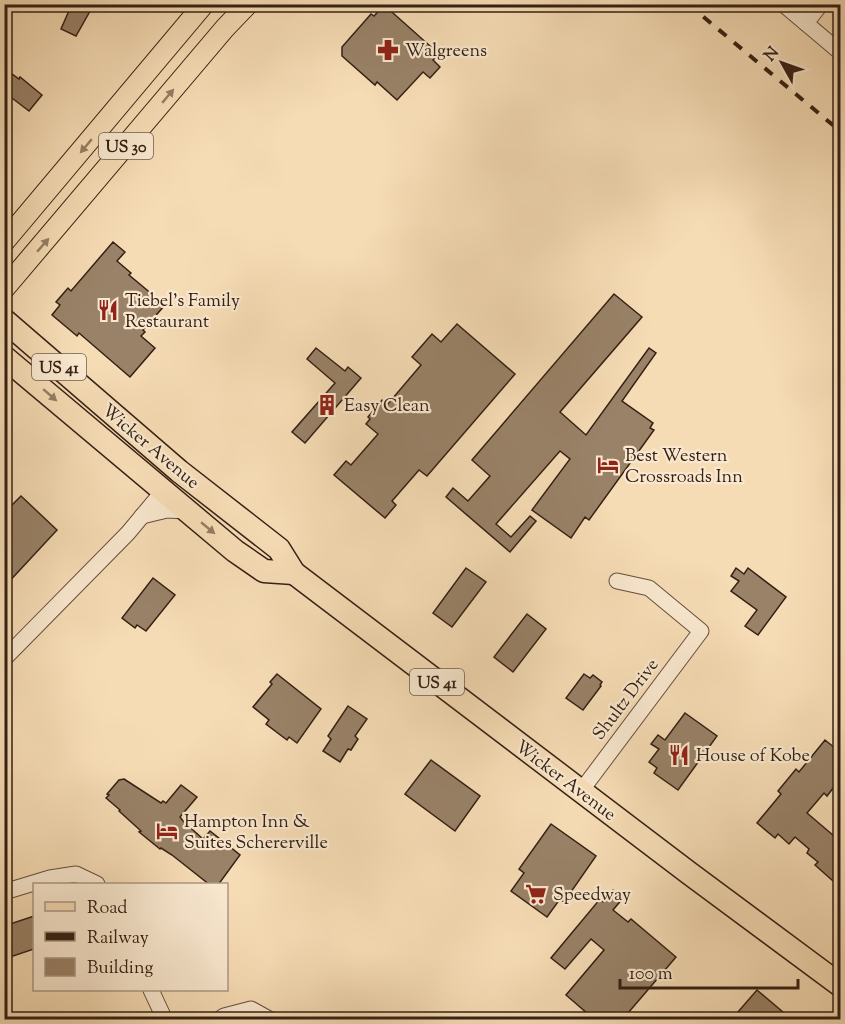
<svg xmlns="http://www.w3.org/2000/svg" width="845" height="1024" font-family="'Sorts Mill Goudy',serif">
<rect width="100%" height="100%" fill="#f6dcb5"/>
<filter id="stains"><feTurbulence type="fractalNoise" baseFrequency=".00333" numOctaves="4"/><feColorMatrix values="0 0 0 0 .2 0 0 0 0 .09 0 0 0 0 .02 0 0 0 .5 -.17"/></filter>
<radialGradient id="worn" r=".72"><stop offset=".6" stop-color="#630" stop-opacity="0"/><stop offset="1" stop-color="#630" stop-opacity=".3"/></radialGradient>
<!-- building -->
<g fill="#998268" stroke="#342014" stroke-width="1.5">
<polygon points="72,4 94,4 76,36 61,29"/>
<polygon points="384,5 439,54 433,60 440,67 430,78 423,72 397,100 377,82 375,85 342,56 342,47 371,14 374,16"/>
<polygon points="4,68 19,79 20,77 42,95 29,111 4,92"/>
<polygon points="113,242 125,252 117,261 131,273 129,275 165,305 143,330 145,332 141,336 155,348 130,377 79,333 77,336 52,315 60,305 56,302 68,288 71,291"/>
<polygon points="614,294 642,317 560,412 586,435 649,348 656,353 622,401 653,423 650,428 654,430 589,520 585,517 571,538 532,510 570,459 560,451 496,524 511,537 530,516 536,521 510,552 446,497 453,488 468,501 490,476 472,460"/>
<polygon points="457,324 515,374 427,476 419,470 392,501 396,505 385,518 334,475 346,461 351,465 378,434 366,424 370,419 368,417 382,400 387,405 421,365 412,357 432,334 441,342"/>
<polygon points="316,348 345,371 348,367 361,378 305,443 292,432 335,383 307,359"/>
<polygon points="21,496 57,530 4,587 4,513"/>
<polygon points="466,568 486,582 452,627 433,613"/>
<polygon points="736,568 744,574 748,568 786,597 758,635 745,626 757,610 731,591 739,581 731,576"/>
<polygon points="153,578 175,595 146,631 137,625 135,628 122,618"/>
<polygon points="527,614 546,629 513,672 494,657"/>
<polygon points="277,674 321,709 297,743 289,737 287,740 266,724 269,720 253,707 272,684 270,682"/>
<polygon points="584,674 590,678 593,675 602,682 600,685 601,686 583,710 566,698"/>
<polygon points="348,706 367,719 355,736 358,739 351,750 348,749 340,762 323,751 331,739 328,736"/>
<polygon points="685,713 717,736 678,790 654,773 657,768 649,762 659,749 651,744 658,735 665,740"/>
<polygon points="825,740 835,748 840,740 840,779 827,796 824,793 807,813 834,836 840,829 840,872 833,881 815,865 818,862 807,853 809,849 795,837 789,844 778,834 775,838 757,823 781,794 778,791 796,769 799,772"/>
<polygon points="431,760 480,796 455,831 405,794"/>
<polygon points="124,779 161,803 163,801 166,803 181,785 197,797 180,817 183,821 203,839 210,831 240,855 218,885 210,885 172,855 161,848 160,849 139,832 141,831 119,811 120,810 106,798 109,795 107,794 119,780"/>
<polygon points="551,824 596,856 564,902 560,899 547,917 511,891 524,873 519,869"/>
<polygon points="613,890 623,898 613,910 628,922 631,919 676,957 622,1020 595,1020 566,995 604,950 591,939 565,969 551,958 600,899 603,902"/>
<polygon points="34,916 34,949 4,959 4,926"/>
<polygon points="757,990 783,1012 776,1020 731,1020"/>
</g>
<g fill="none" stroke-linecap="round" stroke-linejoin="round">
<defs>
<g id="minor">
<polyline points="783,4 840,52"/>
<polyline points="806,23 821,4"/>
<polyline points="142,516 167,510 188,511"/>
<polyline points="4,659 128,533 163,491"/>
<polyline points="581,791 701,631 649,588 617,581"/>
<polyline points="4,892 50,878 76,874 97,884"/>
<polyline points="151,990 165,1020"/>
<polyline points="218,1020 224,1016 251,1009 271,1020"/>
</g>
<g id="major">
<polyline points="4,242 204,4"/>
<polyline points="4,289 225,28 248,4"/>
</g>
<g id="highway">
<polyline points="4,320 179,471 279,549 294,573 689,873 840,985"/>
<polyline points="4,357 235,551 264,571 294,573"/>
</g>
</defs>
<!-- minor casing -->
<use href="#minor" stroke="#644f3c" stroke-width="17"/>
<!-- major casing -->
<use href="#major" stroke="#342014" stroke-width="22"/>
<!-- highway casing -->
<use href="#highway" stroke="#342014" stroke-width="25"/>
<!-- minor -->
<use href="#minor" stroke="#f9e8cf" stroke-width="15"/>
<!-- major -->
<use href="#major" stroke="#f6dcb5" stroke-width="20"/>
<!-- highway -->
<use href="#highway" stroke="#f6dcb5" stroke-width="22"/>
<!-- rail -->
<polyline stroke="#342014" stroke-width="4" stroke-dasharray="10 10" stroke-linecap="butt" points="688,4 840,131"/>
</g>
<!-- one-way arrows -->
<defs><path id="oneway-solid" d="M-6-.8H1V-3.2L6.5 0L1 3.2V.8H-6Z" transform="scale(1.5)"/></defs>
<g fill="#957e64">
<use href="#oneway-solid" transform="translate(168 96) rotate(-50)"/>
<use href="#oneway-solid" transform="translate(86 146) rotate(130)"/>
<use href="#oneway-solid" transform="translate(43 245) rotate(-49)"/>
<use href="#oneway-solid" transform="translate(50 395) rotate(41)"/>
<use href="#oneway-solid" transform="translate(208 528) rotate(40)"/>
</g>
<!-- icons -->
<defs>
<symbol id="pharmacy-bare" viewBox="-9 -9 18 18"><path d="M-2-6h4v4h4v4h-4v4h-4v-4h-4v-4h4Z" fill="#8f2418" stroke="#f9e8cf" stroke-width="2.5" paint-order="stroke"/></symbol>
<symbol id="restaurant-bare" viewBox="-9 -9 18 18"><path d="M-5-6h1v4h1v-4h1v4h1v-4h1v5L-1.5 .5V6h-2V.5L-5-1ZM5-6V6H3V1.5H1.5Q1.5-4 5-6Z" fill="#8f2418" stroke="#f9e8cf" stroke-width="2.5" paint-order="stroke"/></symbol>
<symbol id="building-bare" viewBox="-9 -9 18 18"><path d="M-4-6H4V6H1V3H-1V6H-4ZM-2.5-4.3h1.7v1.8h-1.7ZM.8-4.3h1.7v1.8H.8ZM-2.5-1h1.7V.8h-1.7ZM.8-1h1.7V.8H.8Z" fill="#8f2418" stroke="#f9e8cf" stroke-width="2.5" paint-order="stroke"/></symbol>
<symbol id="hotel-bare" viewBox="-9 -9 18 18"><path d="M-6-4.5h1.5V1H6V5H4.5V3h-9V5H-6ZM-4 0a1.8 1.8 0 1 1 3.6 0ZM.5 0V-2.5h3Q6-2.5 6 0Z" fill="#8f2418" stroke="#f9e8cf" stroke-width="2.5" paint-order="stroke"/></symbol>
<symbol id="supermarket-bare" viewBox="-9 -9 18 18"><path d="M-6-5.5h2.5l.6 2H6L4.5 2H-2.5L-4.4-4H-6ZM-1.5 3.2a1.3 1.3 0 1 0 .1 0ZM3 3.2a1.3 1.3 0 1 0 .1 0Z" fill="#8f2418" stroke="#f9e8cf" stroke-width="2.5" paint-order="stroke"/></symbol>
</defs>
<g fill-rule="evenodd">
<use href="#pharmacy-bare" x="373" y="35" width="30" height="30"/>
<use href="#restaurant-bare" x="93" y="295" width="30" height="30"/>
<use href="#building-bare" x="312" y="390" width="30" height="30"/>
<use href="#hotel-bare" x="593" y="450" width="30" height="30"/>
<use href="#restaurant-bare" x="664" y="740" width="30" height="30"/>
<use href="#hotel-bare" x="152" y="816" width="30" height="30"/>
<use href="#supermarket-bare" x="521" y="879" width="30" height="30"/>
</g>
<g text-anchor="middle" stroke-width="4.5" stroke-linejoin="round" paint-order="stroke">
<!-- shield labels -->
<g fill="#f9e8cf" stroke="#6f5c4c" stroke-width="1.5">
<rect x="99" y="133" width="54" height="26" rx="4.5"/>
<rect x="32" y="354" width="54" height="26" rx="4.5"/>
<rect x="410" y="669" width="54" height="26" rx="4.5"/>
</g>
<g font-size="16" font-weight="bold" fill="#342014">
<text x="126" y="152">US 30</text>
<text x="59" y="373">US 41</text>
<text x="437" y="688">US 41</text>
</g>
<!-- poi labels -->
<g font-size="18" fill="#342014" stroke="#f9e8cf" text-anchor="start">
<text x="405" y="56">Walgreens</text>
<text x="125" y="306">Tiebel's Family<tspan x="125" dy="21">Restaurant</tspan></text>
<text x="344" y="411">Easy Clean</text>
<text x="625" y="461">Best Western<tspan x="625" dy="21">Crossroads Inn</tspan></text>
<text x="696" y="761">House of Kobe</text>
<text x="184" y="827">Hampton Inn &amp;<tspan x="184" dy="21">Suites Schererville</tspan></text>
<text x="553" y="900">Speedway</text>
</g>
<!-- street labels -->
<g font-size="18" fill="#342014" stroke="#f9e8cf">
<text transform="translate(151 446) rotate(40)" y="6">Wicker Avenue</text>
<text transform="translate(625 699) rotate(-53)" y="6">Shultz Drive</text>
<text transform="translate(566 780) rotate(37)" y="6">Wicker Avenue</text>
</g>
</g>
<!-- margin -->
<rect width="845" height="1024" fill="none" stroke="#f6dcb5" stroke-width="24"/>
<rect x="6" y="6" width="833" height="1012" fill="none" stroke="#342014" stroke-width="3"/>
<rect x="12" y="12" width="821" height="1000" fill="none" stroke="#342014" stroke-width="1.5"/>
<!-- legend -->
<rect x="33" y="883" width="195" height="108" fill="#f9e8cf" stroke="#aa9884" stroke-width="1.5"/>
<rect x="45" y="902" width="30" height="9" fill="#f6dcb5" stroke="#aa9884" stroke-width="1.5"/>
<text x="87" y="913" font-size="18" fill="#342014">Road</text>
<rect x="45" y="932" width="30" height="9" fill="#342014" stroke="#aa9884" stroke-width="1.5"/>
<text x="87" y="943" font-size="18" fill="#342014">Railway</text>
<rect x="45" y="958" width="30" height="18" fill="#998268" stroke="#aa9884" stroke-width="1.5"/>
<text x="87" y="973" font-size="18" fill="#342014">Building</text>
<!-- north arrow -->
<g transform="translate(782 63) rotate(310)" stroke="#f9e8cf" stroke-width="4.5" paint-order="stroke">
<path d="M0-4.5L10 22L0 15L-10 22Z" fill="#342014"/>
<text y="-9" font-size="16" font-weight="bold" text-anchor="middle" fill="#342014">N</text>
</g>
<!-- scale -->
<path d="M620 979v9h178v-9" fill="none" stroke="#342014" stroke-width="3"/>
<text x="629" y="979" font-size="18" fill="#342014" stroke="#f9e8cf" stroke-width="4.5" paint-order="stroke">100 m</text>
<rect width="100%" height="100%" filter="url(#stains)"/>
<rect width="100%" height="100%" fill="url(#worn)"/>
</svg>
